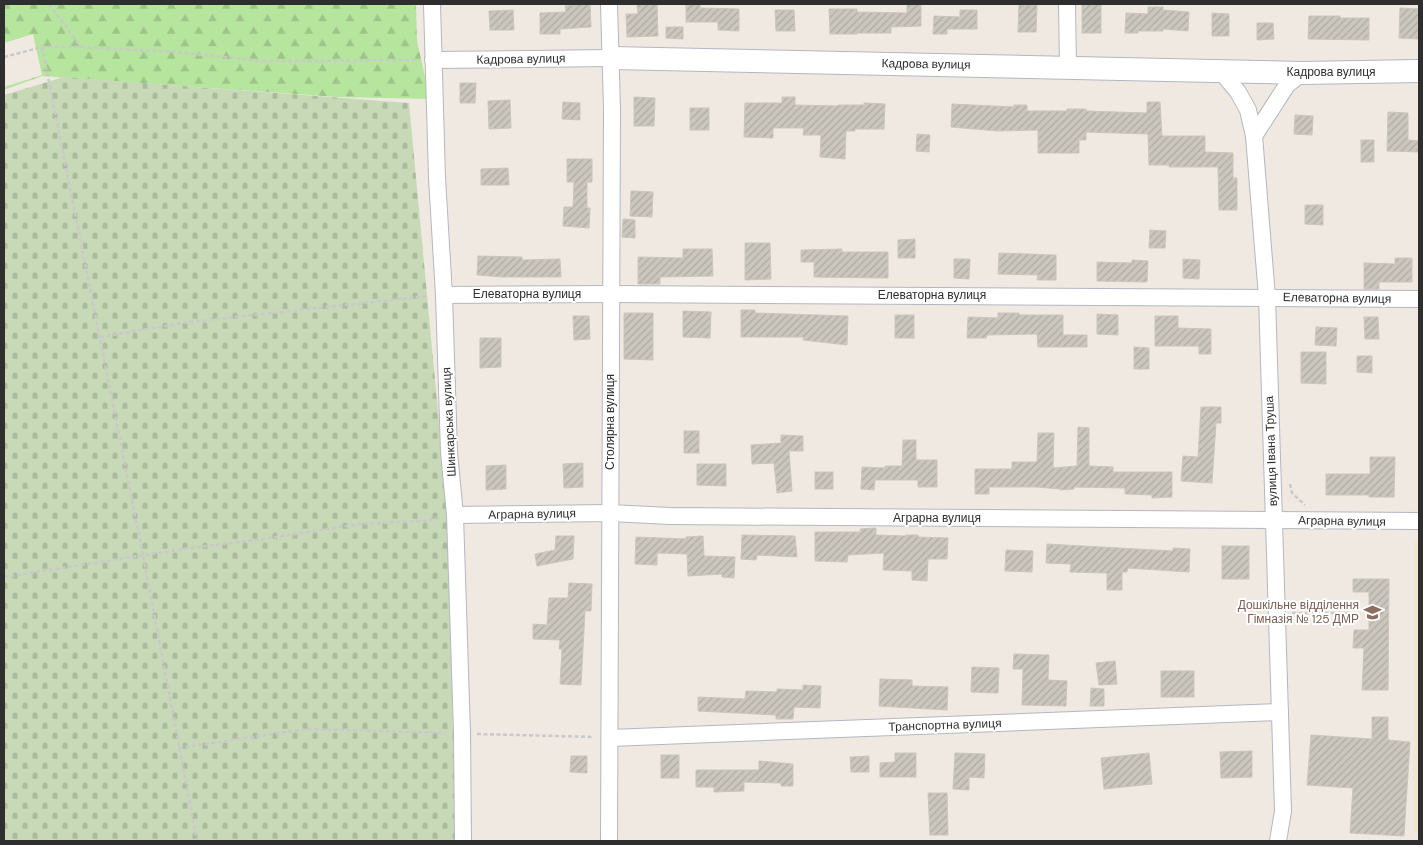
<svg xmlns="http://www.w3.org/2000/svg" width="1423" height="845" font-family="'DM Sans',sans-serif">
<defs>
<pattern id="forest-firs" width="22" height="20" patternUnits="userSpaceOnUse" patternTransform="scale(1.25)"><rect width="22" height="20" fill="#b6e59e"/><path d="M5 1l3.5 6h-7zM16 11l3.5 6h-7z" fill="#9dc588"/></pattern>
<pattern id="cemetery-stones" width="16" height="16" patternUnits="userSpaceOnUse" patternTransform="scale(1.25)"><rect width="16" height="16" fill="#c8d9b8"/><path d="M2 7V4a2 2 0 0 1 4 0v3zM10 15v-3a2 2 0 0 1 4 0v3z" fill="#acbb9e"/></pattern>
<pattern id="building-hatch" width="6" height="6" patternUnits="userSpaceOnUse" patternTransform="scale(1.25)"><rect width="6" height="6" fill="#cbc7bf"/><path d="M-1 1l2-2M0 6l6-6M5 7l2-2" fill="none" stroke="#afaba4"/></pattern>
</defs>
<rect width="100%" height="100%" fill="#efe9e1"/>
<!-- education -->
<polygon fill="#f0e6d1" points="1414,541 1419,541 1419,833 1413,833"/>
<!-- forest -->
<polygon fill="url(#forest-firs)" points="4,4 416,4 417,41 430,99 337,97 42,76 4,90 4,87 42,75 33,34 4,43"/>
<!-- cemetery -->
<polygon fill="url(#cemetery-stones)" points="64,77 409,103 447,508 454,767 461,841 4,841 4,95"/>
<!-- building -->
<g fill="url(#building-hatch)" stroke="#cbc5ba">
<polygon points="574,4 590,4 591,27 560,29 560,34 540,34 540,13 566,12 565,6 574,5"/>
<polygon points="637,4 657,4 658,36 627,37 626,14 638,14"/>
<polygon points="686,4 700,4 700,8 739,9 739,31 718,30 718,22 686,22"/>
<polygon points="907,4 921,4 921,26 891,27 891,33 857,33 857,34 830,34 829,9 857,9 857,12 907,13"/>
<rect x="1082" y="4" width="19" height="29"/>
<polygon points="1019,5 1037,5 1036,32 1018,32"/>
<polygon points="1148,7 1163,7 1163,10 1189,12 1188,31 1163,29 1163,31 1138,31 1138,33 1125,33 1126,13 1148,14"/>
<polygon points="1400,8 1419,9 1419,39 1399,38"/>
<polygon points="513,10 514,30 490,30 489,11"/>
<polygon points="775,10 794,10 795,31 776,31"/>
<polygon points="960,10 977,10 977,29 947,29 947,34 933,34 934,16 960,17"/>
<polygon points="1212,13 1229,14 1229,36 1212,36"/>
<polygon points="1309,16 1340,16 1340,18 1369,18 1369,40 1308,39"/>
<polygon points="1257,23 1273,23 1274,39 1257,40"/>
<polygon points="666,27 683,27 683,39 666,38"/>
<polygon points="460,83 476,83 475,103 460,103"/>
<polygon points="634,97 655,98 654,126 634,126"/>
<polygon points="782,97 795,97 795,105 838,106 838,105 864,105 864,103 885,104 884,129 855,129 855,131 846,131 845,159 820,157 821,135 803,135 804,128 773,128 773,138 744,137 745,103 782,103"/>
<polygon points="510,100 511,128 489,129 488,101"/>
<polygon points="563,102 580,103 580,120 562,119"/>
<polygon points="1147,102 1160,102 1162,136 1205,136 1205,152 1233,153 1233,178 1237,178 1237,210 1219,210 1218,167 1169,167 1169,165 1149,165 1148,134 1086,132 1086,140 1079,140 1079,153 1038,153 1038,130 998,131 951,127 952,104 1014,107 1014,105 1027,105 1027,111 1067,111 1067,109 1086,109 1086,111 1147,113"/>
<rect x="690" y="108" width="19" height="22"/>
<polygon points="1388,112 1408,113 1408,140 1419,141 1419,152 1387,151"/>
<polygon points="1295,115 1313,116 1312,135 1294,134"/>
<polygon points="917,134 930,135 929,152 916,151"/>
<rect x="1361" y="140" width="13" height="22"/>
<polygon points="567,159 592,159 592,182 587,182 587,208 590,208 589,228 563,226 564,207 573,207 574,182 567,182"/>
<polygon points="508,168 509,185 481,185 481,169"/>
<polygon points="631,191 653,192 652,217 630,216"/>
<polygon points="1305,205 1323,205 1323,225 1305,224"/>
<polygon points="623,219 635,220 635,238 622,237"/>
<polygon points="1150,230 1166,231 1165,248 1149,248"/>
<polygon points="915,239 915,258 898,258 898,240"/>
<polygon points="745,243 770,243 771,279 745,280"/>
<polygon points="683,249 712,249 713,276 660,277 660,284 638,284 638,257 683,258"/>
<polygon points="842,249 842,252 888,252 888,278 814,277 814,262 801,262 801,250"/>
<polygon points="999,253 1056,255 1056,280 1037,280 1038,275 998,274"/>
<polygon points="478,256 522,257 522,260 560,259 561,277 503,277 477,275"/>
<polygon points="1395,258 1412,258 1412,282 1379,282 1379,289 1364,289 1364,263 1395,264"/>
<polygon points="954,259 970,259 969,279 954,278"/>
<polygon points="1183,259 1200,260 1199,279 1183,278"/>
<polygon points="1132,260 1148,261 1147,282 1097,281 1097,262 1132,263"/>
<polygon points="741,310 755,310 755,313 848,316 847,345 803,340 804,337 741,337"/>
<polygon points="683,311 711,312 710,338 683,337"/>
<polygon points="624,313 653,313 653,360 624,359"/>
<polygon points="998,313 1019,313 1019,315 1063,315 1063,335 1087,335 1087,347 1038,347 1037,334 987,335 986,338 967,338 968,317 998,318"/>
<polygon points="1097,314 1118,315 1118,335 1097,334"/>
<rect x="895" y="315" width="19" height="23"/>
<polygon points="573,316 589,316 590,339 574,340"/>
<polygon points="1155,316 1178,316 1178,328 1211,329 1211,354 1199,354 1199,346 1155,346"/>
<polygon points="1364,317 1378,317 1379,339 1365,339"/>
<polygon points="1316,327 1337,328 1336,346 1315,345"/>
<polygon points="480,338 501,338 501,367 480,368"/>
<polygon points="1134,347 1149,348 1149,369 1134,369"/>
<polygon points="1301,352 1326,352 1326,384 1301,383"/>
<polygon points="1357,356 1372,356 1372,373 1357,372"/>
<polygon points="1201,407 1221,407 1221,423 1216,423 1212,483 1181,481 1183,456 1198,457"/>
<polygon points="1078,427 1089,428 1089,466 1113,467 1113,472 1172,472 1172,497 1152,498 1152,495 1125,494 1125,488 1074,487 1074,489 1060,490 1060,489 1036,487 989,487 989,494 975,494 975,469 1012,469 1012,462 1037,462 1038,433 1054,433 1053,468 1077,466"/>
<rect x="684" y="431" width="15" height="22"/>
<polygon points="781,435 803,436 803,451 789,451 792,491 777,493 774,463 752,464 751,445 781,443"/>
<polygon points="903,440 916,440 916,460 937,460 937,487 918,487 918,480 875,480 874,490 861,489 862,467 885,468 885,466 902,466"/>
<polygon points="1370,457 1395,457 1394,497 1369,497 1369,495 1326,495 1326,474 1370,474"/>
<polygon points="583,463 583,487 564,488 563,464"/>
<polygon points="697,464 726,464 726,486 697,485"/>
<polygon points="506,465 506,489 486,490 486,466"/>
<rect x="815" y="472" width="18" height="17"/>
<polygon points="876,528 876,535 906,536 906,535 918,535 918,537 948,538 947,559 928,559 927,581 912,580 912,571 883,570 884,553 848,555 847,562 815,561 815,532 861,532 860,529"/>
<polygon points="742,535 795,536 797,557 757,555 756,560 741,559"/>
<polygon points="556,536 574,536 573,559 537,566 535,554 555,550"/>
<polygon points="703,536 704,556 735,557 734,578 722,577 722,574 688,576 687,554 657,553 657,565 635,564 636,537 686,539 686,537"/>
<polygon points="1047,544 1173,551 1173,548 1190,549 1189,572 1128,568 1127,572 1122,572 1122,590 1107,590 1107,573 1070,572 1071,564 1046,563"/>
<rect x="1222" y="546" width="27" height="33"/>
<polygon points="1006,550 1033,551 1032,572 1005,571"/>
<polygon points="1353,579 1389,579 1388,690 1362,690 1364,648 1353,648 1354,630 1369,630 1369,592 1353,592"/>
<polygon points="569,583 592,584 591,611 585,611 581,685 560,684 562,649 559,649 560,640 533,639 533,624 547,625 549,598 568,598"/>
<polygon points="1014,654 1049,655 1048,680 1067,681 1066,706 1022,705 1023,669 1013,669"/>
<polygon points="1115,661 1117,684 1099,685 1096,663"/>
<polygon points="972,667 999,668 998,693 971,692"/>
<rect x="1161" y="671" width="33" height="26"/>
<polygon points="880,679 912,680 912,686 948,687 947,710 879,706"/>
<polygon points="803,685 821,686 820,708 794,707 793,719 776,719 776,715 698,711 698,697 745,699 746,691 777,692 777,689 803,690"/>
<polygon points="1091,688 1104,689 1104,706 1090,706"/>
<polygon points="1372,717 1388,717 1388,740 1410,742 1404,836 1350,833 1353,788 1307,785 1311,735 1372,739"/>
<polygon points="1252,751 1252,777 1221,778 1220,752"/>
<polygon points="895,753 916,753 916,777 880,777 880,763 895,762"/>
<polygon points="955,753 985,754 984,778 969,777 969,790 953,789"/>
<polygon points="1149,753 1152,784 1104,789 1101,758"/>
<rect x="661" y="755" width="18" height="23"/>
<polygon points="571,756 587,756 587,773 570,772"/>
<polygon points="869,756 869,772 851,772 850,757"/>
<polygon points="759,761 793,764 793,786 781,786 781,783 744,782 744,791 714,792 714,787 696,787 696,770 759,770"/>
<polygon points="928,793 947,793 948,835 930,835"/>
</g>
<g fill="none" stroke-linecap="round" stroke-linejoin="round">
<defs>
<g id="street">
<polyline points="432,4 437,178 444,295 449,452 455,515 462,733 463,841"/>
<polyline points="1067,4 1068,67"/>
<polyline points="433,60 611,58"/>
<polyline points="1220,70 1238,92 1248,110 1254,136 1267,297 1283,811 1278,841"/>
<polyline points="1254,136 1287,85 1302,73"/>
<polyline points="444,295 611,294 1419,299"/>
<polyline points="455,515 610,513 670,516 1419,521"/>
<polyline points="610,738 1280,712"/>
<polyline points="609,841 612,109 609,4"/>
</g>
<polyline id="secondary" points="611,58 1302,73 1419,71"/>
</defs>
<!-- street casing -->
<use href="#street" stroke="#b4b7c1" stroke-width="18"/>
<!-- secondary casing -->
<use href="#secondary" stroke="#b4b7c1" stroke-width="24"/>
<!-- path -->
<g stroke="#c9c9c9" stroke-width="2.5" stroke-dasharray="4 2.5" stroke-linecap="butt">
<polyline points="49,4 81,47"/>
<polyline points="42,47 143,555 197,841"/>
<polyline points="4,57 42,47 81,47 176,52 262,61 419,60"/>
<polyline points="100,337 189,322 428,296"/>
<polyline points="1290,484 1292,493 1305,505"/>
<polyline points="4,577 190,548 263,539 359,524 422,521 441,518"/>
<polyline points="1292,613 1348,613"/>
<polyline points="477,734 594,737"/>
<polyline points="179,748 307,729 446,733"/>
</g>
<!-- street -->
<use href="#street" stroke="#fff" stroke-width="16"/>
<!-- secondary -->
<use href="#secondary" stroke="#fff" stroke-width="22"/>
</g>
<!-- icons -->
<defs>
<symbol id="school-bare" viewBox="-9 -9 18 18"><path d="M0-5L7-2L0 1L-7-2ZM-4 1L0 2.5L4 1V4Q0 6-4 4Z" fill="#8d6e63" stroke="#fff" stroke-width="2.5" paint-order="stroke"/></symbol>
</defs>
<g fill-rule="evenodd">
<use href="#school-bare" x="1360" y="600" width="25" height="25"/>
</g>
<g text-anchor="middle" stroke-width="4" stroke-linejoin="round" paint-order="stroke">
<!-- street labels -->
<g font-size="12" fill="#2e2e2e" stroke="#fff">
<text transform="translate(521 59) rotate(-1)" y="4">Кадрова вулиця</text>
<text transform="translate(926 64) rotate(1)" y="4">Кадрова вулиця</text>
<text x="1331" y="76">Кадрова вулиця</text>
<text x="527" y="298">Елеваторна вулиця</text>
<text x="932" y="299">Елеваторна вулиця</text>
<text transform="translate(1337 298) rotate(1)" y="4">Елеваторна вулиця</text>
<text transform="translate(449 422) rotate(-93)" y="4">Шинкарська вулиця</text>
<text transform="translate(610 422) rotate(-90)" y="4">Столярна вулиця</text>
<text transform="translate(1271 451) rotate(-92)" y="4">вулиця Івана Труша</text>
<text transform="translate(532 514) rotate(-1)" y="4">Аграрна вулиця</text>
<text x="937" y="522">Аграрна вулиця</text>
<text transform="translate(1342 521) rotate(1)" y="4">Аграрна вулиця</text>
<text transform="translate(945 725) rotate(-2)" y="4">Транспортна вулиця</text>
</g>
<!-- education labels -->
<g font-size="12" fill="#785e54" stroke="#fff" text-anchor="end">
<text x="1359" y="609">Дошкільне відділення<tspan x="1359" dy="14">Гімназія № 125 ДМР</tspan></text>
</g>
</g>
<!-- border -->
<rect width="1423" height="845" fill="none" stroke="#2e2e2e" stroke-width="10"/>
</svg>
